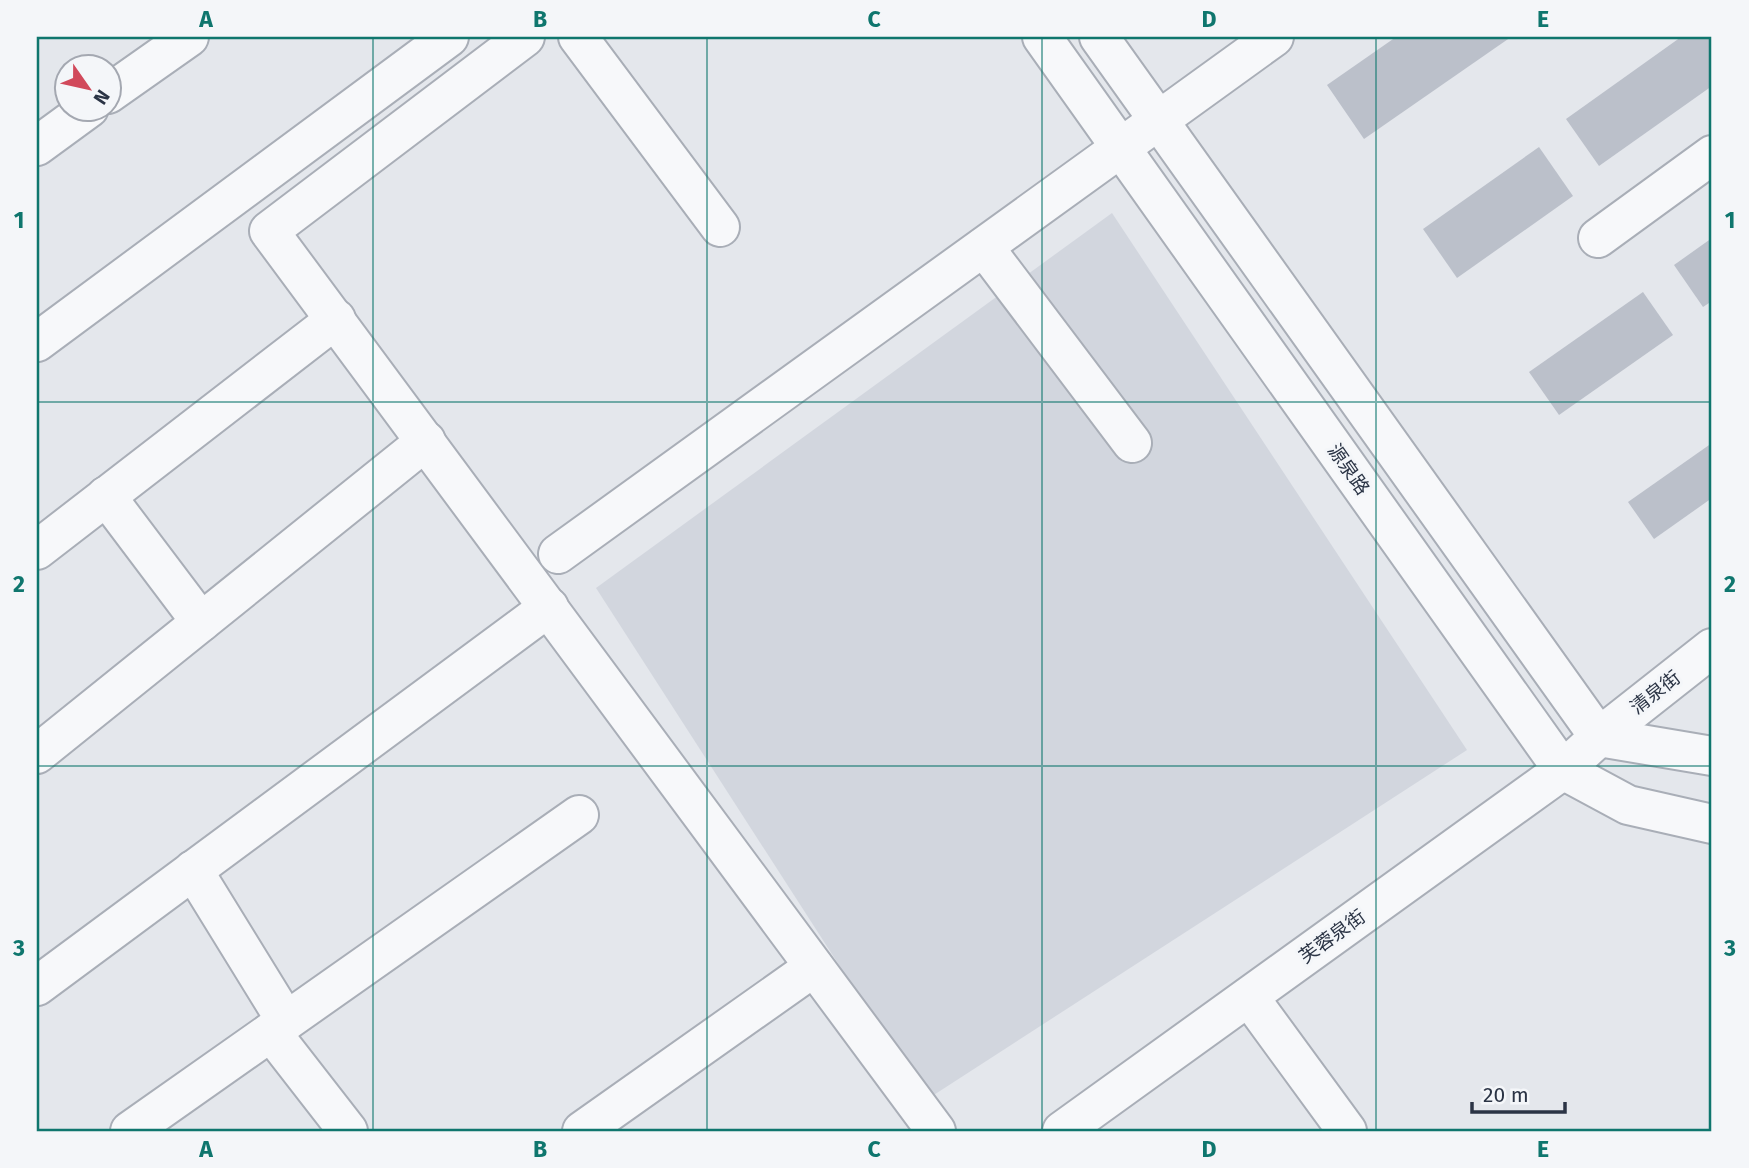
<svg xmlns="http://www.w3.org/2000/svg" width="1749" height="1168" font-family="'Fira Sans','Noto Sans SC',sans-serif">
<rect width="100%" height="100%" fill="#e4e7ec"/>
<!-- built -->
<polygon fill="#d2d6de" points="1112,213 1467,750 926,1100 596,588"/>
<!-- building -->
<g fill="#bbc0ca">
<polygon points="1396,37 1511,37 1364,139 1327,85"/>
<polygon points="1681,37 1712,37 1712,86 1599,166 1566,119"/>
<polygon points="1539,147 1573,196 1457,278 1423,229"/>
<polygon points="1712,238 1712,301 1703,307 1674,265"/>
<polygon points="1643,292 1673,335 1559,415 1529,372"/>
<polygon points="1712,443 1712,498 1654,539 1628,502"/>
</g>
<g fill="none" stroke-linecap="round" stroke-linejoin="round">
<defs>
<g id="minor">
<polyline points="525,37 269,231 936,1131"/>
<polyline points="578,37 720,227"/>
<polyline points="1042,37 1563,770 1628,805 1712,824"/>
<polyline points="1099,37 1599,737 1712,756"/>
<polyline points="108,94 189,37"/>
<polyline points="37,146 89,108"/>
<polyline points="1598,238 1712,155"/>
<polyline points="984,247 1132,443"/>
<polyline points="37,342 449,37"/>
<polyline points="106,496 201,622"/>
<polyline points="37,550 336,319"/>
<polyline points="558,554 1274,37"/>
<polyline points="37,754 426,441"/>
<polyline points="193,870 286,1021"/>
<polyline points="37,986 549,607"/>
<polyline points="1249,997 1347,1131"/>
<polyline points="271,1032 348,1131"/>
<polyline points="130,1131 579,815"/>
<polyline points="582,1131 814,967"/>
<polyline points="1062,1131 1563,770 1599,737 1712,648"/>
</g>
</defs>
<!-- minor casing -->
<use href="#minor" stroke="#a9aeb7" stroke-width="42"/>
<!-- minor -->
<use href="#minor" stroke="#f7f8fa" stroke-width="38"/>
</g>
<!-- grid -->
<path fill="none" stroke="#0f766e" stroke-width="2" stroke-opacity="0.55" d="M 373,37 L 373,1131M 707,37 L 707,1131M 1042,37 L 1042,1131M 1376,37 L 1376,1131M 37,402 L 1712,402M 37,766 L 1712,766"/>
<g text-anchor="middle" stroke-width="6" stroke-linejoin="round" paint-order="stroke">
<!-- street labels -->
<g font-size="19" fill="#2b3445" stroke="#f4f6f9">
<text transform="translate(1349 469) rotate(55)" y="7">源泉路</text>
<text transform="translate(1655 692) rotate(-38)" y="7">清泉街</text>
<text transform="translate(1332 936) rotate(-36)" y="7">芙蓉泉街</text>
</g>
</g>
<!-- border -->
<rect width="1749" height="1168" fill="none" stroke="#f4f6f9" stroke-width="77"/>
<!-- north arrow -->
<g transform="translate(88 88) rotate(124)"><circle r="33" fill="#f4f6f9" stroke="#a4a8b1" stroke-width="2"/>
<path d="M0-5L12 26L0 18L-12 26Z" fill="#d1495b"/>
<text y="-10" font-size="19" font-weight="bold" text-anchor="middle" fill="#2b3445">N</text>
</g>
<!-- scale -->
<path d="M1472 1102v10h93v-10" fill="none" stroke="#2b3445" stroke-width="3.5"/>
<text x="1483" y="1102" font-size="21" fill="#2b3445" stroke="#f4f6f9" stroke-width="5" paint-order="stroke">20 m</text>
<rect x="38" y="38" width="1672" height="1092" fill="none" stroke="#0f766e" stroke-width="2.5"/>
<g font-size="23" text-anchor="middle" font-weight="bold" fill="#0f766e">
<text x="206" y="27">A</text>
<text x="540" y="27">B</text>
<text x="874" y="27">C</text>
<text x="1209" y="27">D</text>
<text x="1543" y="27">E</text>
<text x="19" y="228">1</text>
<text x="1730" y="228">1</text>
<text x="19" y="592">2</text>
<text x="1730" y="592">2</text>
<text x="19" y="956">3</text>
<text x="1730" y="956">3</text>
<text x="206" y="1157">A</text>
<text x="540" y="1157">B</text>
<text x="874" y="1157">C</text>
<text x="1209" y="1157">D</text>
<text x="1543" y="1157">E</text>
</g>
</svg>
